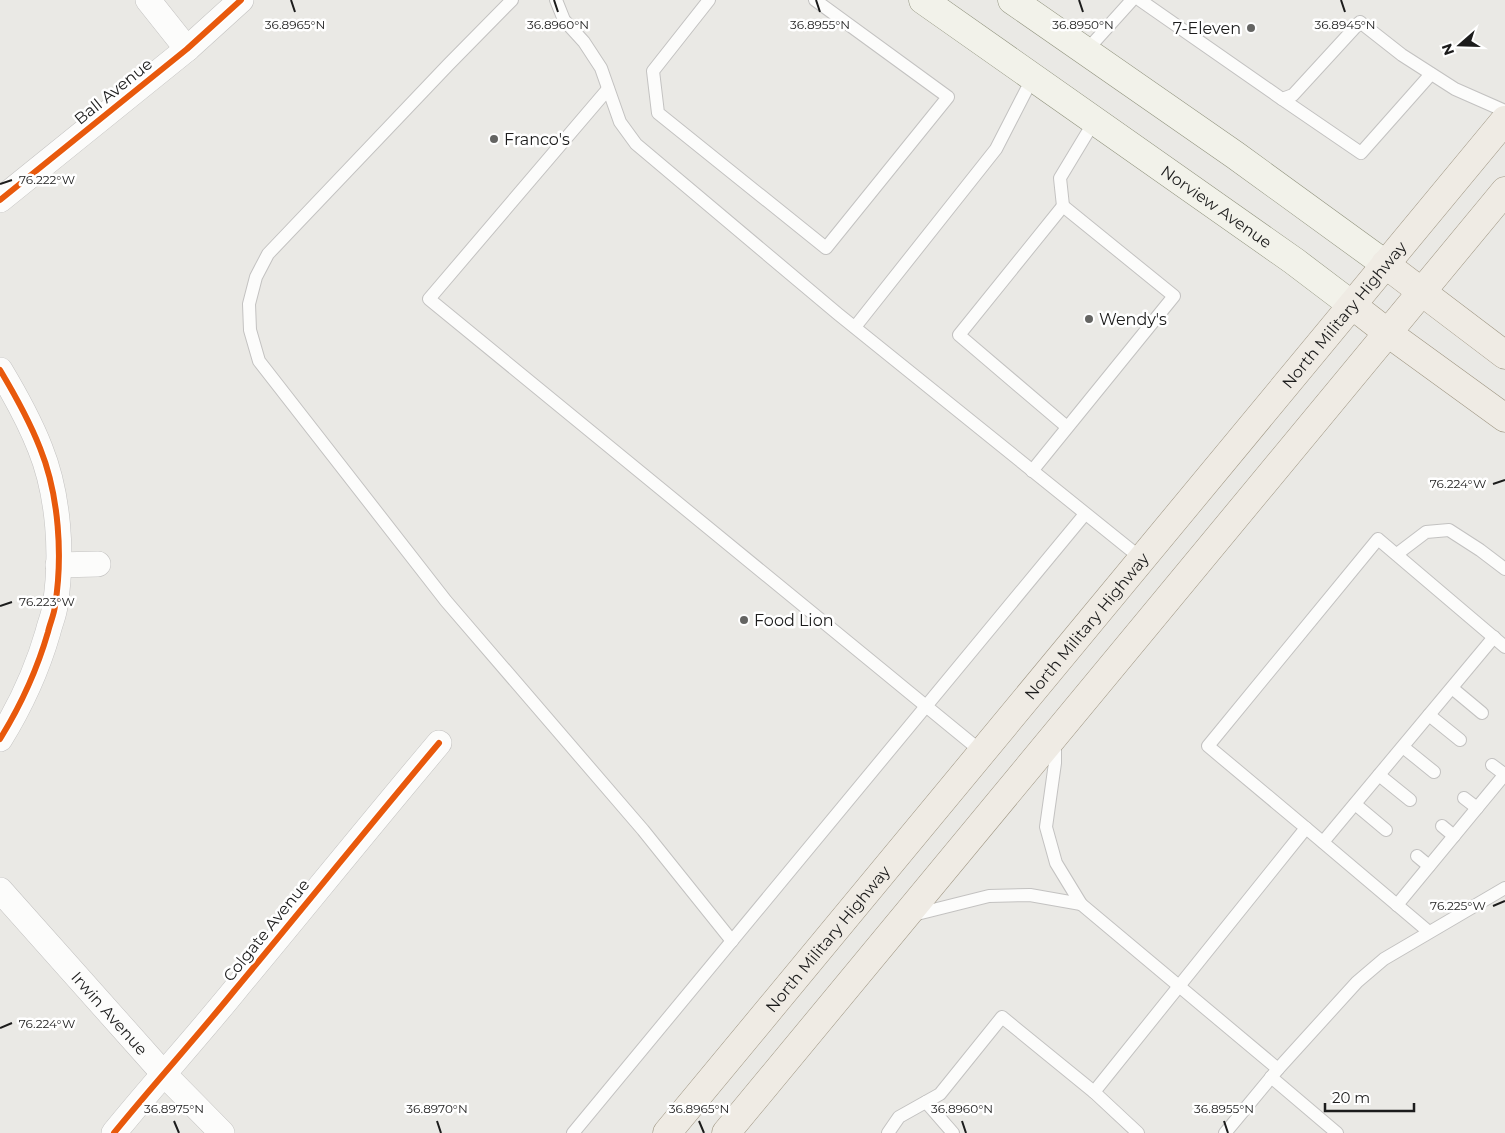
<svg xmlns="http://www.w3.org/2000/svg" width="1505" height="1133" font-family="Montserrat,sans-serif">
<rect width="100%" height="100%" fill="#eae9e5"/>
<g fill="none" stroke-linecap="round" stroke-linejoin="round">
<defs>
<g id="service">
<polyline points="512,0 448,65 268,254 256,277 249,304 250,330 259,361 446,601 643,830 732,941"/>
<polyline points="556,0 564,20 584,42 601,68 620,122 636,144 838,314 1142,559"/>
<polyline points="709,0 653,71 658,113 826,248 948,97 815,0"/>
<polyline points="1140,0 1282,99 1293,95 1360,22 1402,55 1455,89 1505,111"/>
<polyline points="1086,51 1132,0"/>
<polyline points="608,89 429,299 982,752"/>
<polyline points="1282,99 1361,153 1431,74"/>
<polyline points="1063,206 1060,178 1095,120"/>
<polyline points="855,327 996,149 1033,77"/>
<polyline points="1032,471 1174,296 1063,206 959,335 1067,427"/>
<polyline points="1397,554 1426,532 1449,530 1480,550 1505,569"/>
<polyline points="1452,688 1482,713"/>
<polyline points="1429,715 1460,740"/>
<polyline points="1055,740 1055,763 1046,827 1056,863 1081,904 1278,1069"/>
<polyline points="1403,747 1434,772"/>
<polyline points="1492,765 1504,774"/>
<polyline points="1379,775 1410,800"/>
<polyline points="1464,798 1477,808"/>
<polyline points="1355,804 1386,830"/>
<polyline points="1442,826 1454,836"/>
<polyline points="1306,828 1429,932"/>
<polyline points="1323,842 1494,637"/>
<polyline points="1417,856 1429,866"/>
<polyline points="1397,905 1505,774"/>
<polyline points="913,915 989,896 1030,895 1081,904"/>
<polyline points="1271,1077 1337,1133"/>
<polyline points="1094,1092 1138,1133"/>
<polyline points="926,1102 953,1133"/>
<polyline points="573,1133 1085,514"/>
<polyline points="888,1133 899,1117 940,1094 1002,1017 1094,1092 1306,828 1208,746 1378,539 1505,647"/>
<polyline points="1225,1133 1278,1069 1357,982 1384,959 1505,888"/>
</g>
<g id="minor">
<polyline points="148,0 187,49"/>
<polyline points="0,200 187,49 241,0"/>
<path d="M 0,370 C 15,395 29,420 40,448 C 59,495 63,556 55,606 C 54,615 50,623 48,632 C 37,670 21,705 0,739"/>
<polyline points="58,565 98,564"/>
<path id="s1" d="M 0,890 L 163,1073 L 222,1133"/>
<path d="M 114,1133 C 153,1085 195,1039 234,991 C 303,908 370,825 439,743"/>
</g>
<g id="secondary">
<path id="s2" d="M 923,0 L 1294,261 L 1352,305"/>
<polyline points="1012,0 1235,155 1385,264"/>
</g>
<g id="primary">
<polyline points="1385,264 1505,355"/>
<polyline points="1352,305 1388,333 1505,418"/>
<path id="s3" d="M 667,1133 L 1505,120"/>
<polyline points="726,1133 1505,191"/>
</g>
</defs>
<!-- service casing -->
<use href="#service" stroke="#c3c2c1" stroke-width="14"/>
<!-- minor casing -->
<use href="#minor" stroke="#c3c2c1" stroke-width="26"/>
<!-- secondary casing -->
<use href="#secondary" stroke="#91937e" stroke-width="29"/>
<!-- primary casing -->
<use href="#primary" stroke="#9f9683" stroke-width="29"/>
<!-- service -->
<use href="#service" stroke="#fcfcfb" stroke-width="12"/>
<!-- minor -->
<use href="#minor" stroke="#fcfcfb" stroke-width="25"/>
<!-- secondary -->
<use href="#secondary" stroke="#f2f2ea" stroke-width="28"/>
<!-- primary -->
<use href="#primary" stroke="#efebe4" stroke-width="28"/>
<defs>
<g id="cycleway">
<polyline points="0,200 187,49 241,0"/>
<path d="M 0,370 C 15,395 29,420 40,448 C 59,495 63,556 55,606 C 54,615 50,623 48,632 C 37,670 21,705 0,739"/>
<path d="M 114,1133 C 153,1085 195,1039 234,991 C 303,908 370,825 439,743"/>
</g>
</defs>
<!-- cycleway casing -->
<use href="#cycleway" stroke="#fff" stroke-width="9"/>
<!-- cycleway -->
<use href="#cycleway" stroke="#e8590c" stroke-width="6"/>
</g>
<!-- ticks -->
<path fill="none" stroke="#1c1c1c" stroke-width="2" d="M 291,0 L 295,12M 554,0 L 558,12M 816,0 L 820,12M 1079,0 L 1083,12M 1341,0 L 1345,12M 0,184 L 12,180M 1493,484 L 1505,480M 0,606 L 12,602M 1493,906 L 1505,901M 0,1028 L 12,1023M 174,1121 L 179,1133M 437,1121 L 441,1133M 699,1121 L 704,1133M 962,1121 L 966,1133M 1224,1121 L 1228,1133"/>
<!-- markers -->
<g fill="#646462" stroke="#fff" stroke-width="2">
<circle cx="1251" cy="28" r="5"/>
<circle cx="494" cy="139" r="5"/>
<circle cx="1089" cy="319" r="5"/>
<circle cx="744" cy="620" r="5"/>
</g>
<g text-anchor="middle" stroke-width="5" stroke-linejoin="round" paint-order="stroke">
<!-- poi labels -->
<g font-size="16" fill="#1c1c1c" stroke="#fff" text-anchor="start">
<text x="1241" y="34" text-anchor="end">7-Eleven</text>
<text x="504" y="145">Franco's</text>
<text x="1099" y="325">Wendy's</text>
<text x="754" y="626">Food Lion</text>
</g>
<!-- street labels -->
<g font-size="16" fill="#1c1c1c" stroke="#fff">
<text transform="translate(113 91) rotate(-39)" y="6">Ball Avenue</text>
<text dy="6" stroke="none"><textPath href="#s2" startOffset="359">Norview Avenue</textPath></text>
<text dy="6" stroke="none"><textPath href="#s3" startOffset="1062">North Military Highway</textPath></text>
<text dy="6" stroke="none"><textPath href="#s3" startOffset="658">North Military Highway</textPath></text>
<text transform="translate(266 930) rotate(-51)" y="6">Colgate Avenue</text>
<text dy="6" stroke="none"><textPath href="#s3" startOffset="252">North Military Highway</textPath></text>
<text dy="6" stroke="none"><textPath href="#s1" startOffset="165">Irwin Avenue</textPath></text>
</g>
</g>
<g font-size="12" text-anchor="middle" fill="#1c1c1c" stroke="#fff" stroke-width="5" stroke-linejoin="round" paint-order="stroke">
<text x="295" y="29">36.8965°N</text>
<text x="558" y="29">36.8960°N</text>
<text x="820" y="29">36.8955°N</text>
<text x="1083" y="29">36.8950°N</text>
<text x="1345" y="29">36.8945°N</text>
<text x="47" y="184">76.222°W</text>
<text x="1458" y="488">76.224°W</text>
<text x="47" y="606">76.223°W</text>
<text x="1458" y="910">76.225°W</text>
<text x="47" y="1028">76.224°W</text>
<text x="174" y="1113">36.8975°N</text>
<text x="437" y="1113">36.8970°N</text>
<text x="699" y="1113">36.8965°N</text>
<text x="962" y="1113">36.8960°N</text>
<text x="1224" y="1113">36.8955°N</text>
</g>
<!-- north arrow -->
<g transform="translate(1460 45) rotate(250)" stroke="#ffffff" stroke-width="4" paint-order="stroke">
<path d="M0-4L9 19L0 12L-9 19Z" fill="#1c1c1c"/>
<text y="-8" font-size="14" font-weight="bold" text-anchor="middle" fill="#1c1c1c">N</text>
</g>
<!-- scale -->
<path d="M1325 1103v8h89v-8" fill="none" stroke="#1c1c1c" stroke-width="2.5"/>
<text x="1332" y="1103" font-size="15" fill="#1c1c1c" stroke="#ffffff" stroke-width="4" paint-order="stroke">20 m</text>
</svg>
